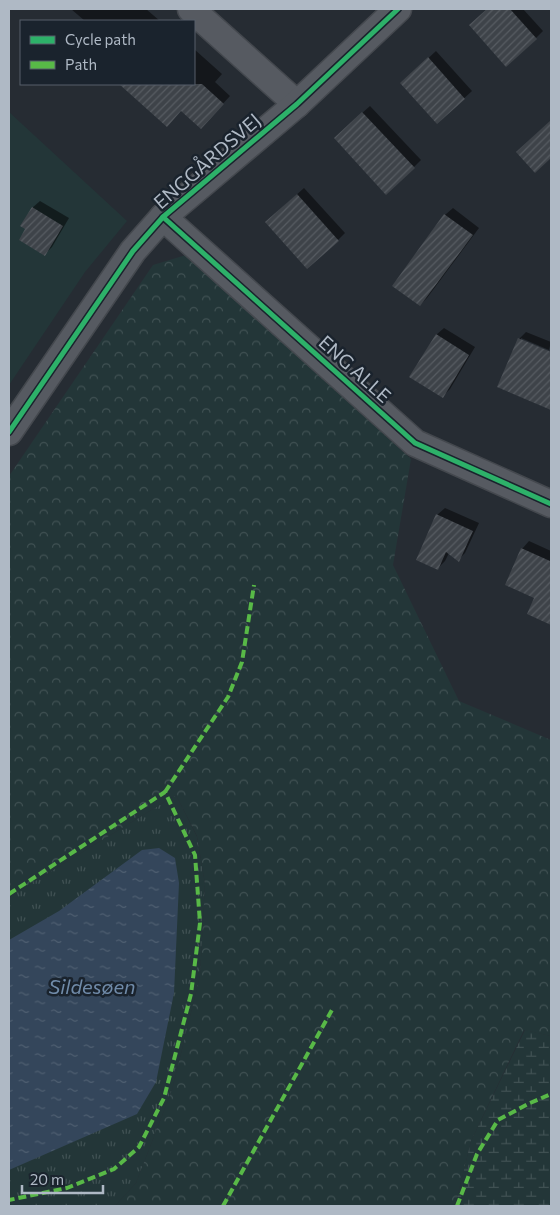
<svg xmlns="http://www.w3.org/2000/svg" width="560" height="1215" font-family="Commissioner,sans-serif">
<defs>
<pattern id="grass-tufts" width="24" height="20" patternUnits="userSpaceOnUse" patternTransform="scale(1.25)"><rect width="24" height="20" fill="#233638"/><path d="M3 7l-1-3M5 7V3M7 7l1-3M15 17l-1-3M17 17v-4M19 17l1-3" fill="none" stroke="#405153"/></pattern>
<pattern id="forest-crowns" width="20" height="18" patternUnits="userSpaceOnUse" patternTransform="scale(1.25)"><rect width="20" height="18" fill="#233638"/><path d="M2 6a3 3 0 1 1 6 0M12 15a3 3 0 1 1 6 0" fill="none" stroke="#405153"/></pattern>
<pattern id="wetland-marsh" width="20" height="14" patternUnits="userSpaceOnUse" patternTransform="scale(1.25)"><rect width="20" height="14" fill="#233638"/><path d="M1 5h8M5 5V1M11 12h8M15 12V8" fill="none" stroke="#405153"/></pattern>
<pattern id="water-ripples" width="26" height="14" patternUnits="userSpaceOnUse" patternTransform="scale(1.25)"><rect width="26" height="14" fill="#34465b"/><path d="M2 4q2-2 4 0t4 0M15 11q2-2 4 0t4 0" fill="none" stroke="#4f5f71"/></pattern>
<pattern id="building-hatch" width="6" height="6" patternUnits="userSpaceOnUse" patternTransform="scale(1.25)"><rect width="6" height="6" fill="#3e4349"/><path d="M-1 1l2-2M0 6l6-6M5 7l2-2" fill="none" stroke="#575c62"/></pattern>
</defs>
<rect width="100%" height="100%" fill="#262c33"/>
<!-- grass -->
<polygon fill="url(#grass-tufts)" points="176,795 197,837 205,884 200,976 172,1090 136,1183 115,1206 9,1206 9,897"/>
<!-- forest -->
<polygon fill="url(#forest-crowns)" points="186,255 411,459 393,565 459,701 551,740 551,1036 524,1030 471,1141 455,1206 115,1206 136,1183 172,1090 200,976 205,884 197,836 176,795 9,897 9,476 153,265"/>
<!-- wetland -->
<polygon fill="url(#wetland-marsh)" points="525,1030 551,1036 551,1206 455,1206 471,1141"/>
<!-- garden -->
<polygon fill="#233638" points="9,112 127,221 85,272 9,385"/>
<!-- water -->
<polygon fill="url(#water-ripples)" points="159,848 175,858 179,883 174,993 156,1082 137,1114 9,1170 9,940 59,911 142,850"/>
<!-- shadow -->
<g fill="#0007">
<polygon points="71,9 146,9 160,21 85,21"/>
<polygon points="488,9 523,9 543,31 536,38 478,18"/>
<polygon points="194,49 222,74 215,82 230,96 208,120 182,109 167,125 121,84 194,84"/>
<polygon points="436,51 472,91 437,123 409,76"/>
<polygon points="370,106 421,160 414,167 342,131"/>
<polygon points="304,188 345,233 338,240 274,215"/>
<polygon points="40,201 69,218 52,247 45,254 27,229 32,208"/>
<polygon points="453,208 479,228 427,298 420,305 445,215"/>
<polygon points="444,328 475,347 450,389 443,396 436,335"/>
<polygon points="526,332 551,342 549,350 521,338 521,340 545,360 551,363 551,409 499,386 519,339"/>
<polygon points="445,508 479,523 465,553 458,560 449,553 445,561 438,568 437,515"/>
<polygon points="529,541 551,551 551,624 529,614 536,597 522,549"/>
</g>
<!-- building -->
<g fill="url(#building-hatch)">
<polygon points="487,9 510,9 537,39 506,67 469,25"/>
<polygon points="428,57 465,99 437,124 400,83"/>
<polygon points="119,84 202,84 224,104 201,129 181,111 167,127"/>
<polygon points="362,112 415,168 386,195 334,138"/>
<polygon points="551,120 551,158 535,173 516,152"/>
<polygon points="297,194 339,241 307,269 265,222"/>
<polygon points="32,207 63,226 45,256 19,240 25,229 20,226"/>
<polygon points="444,214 473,235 420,306 392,286"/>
<polygon points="436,334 469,355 443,398 409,377"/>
<polygon points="518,338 551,352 551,410 497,387"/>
<polygon points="436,514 473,531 459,562 446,552 438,570 416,560"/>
<polygon points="521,548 550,561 551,559 551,625 527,614 534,598 505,585"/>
</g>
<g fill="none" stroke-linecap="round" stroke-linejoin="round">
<defs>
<g id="minor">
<polyline points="191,9 297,104"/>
<polyline points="163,217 415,443 551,504"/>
<polyline points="9,432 133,251 163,217 297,104 398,9"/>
</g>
</defs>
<!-- minor casing -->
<use href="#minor" stroke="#44484e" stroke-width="29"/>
<!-- minor -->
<use href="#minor" stroke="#565a61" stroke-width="26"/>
<!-- quiet -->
<g stroke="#58b947" stroke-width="4" stroke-dasharray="8 4" stroke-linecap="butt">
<polyline points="165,792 228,697 242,662 254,585"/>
<polyline points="9,894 165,792 195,855 200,923 191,994 164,1098 139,1147 114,1169 67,1188 9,1200"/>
<polyline points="223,1206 333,1008"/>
<polyline points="457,1206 477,1154 498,1120 530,1103 551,1094"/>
</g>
<defs>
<g id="cycleway">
<polyline points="163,217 415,443 551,504"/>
<polyline points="9,432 133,251 163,217 297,104 398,9"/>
</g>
</defs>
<!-- cycleway casing -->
<use href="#cycleway" stroke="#1a232d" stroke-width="8"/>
<!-- cycleway -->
<use href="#cycleway" stroke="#2db169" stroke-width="5"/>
</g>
<g text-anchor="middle" stroke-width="5" stroke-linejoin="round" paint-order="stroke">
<!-- street labels -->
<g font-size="19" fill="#afb9c5" stroke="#1a232d">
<text transform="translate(207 161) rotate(-41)" y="7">ENGGÅRDSVEJ</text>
<text transform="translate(355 369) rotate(42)" y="7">ENG ALLE</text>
</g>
<!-- water labels -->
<g font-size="20" font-style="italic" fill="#708ba9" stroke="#1a232d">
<text x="92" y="994">Sildesøen</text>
</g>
</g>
<!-- border -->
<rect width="560" height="1215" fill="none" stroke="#afb9c5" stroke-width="20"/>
<!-- legend -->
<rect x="20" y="20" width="175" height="65" fill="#1a232d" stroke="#565f6a"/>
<rect x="30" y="36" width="25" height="8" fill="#2db169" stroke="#565f6a"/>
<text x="65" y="45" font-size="15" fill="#afb9c5">Cycle path</text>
<rect x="30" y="61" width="25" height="8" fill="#58b947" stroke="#565f6a"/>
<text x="65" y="70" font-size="15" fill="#afb9c5">Path</text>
<!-- scale -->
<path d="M22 1185v8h81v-8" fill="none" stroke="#afb9c5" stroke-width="2.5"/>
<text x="30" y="1185" font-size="15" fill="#afb9c5" stroke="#1a232d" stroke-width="4" paint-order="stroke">20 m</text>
</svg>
